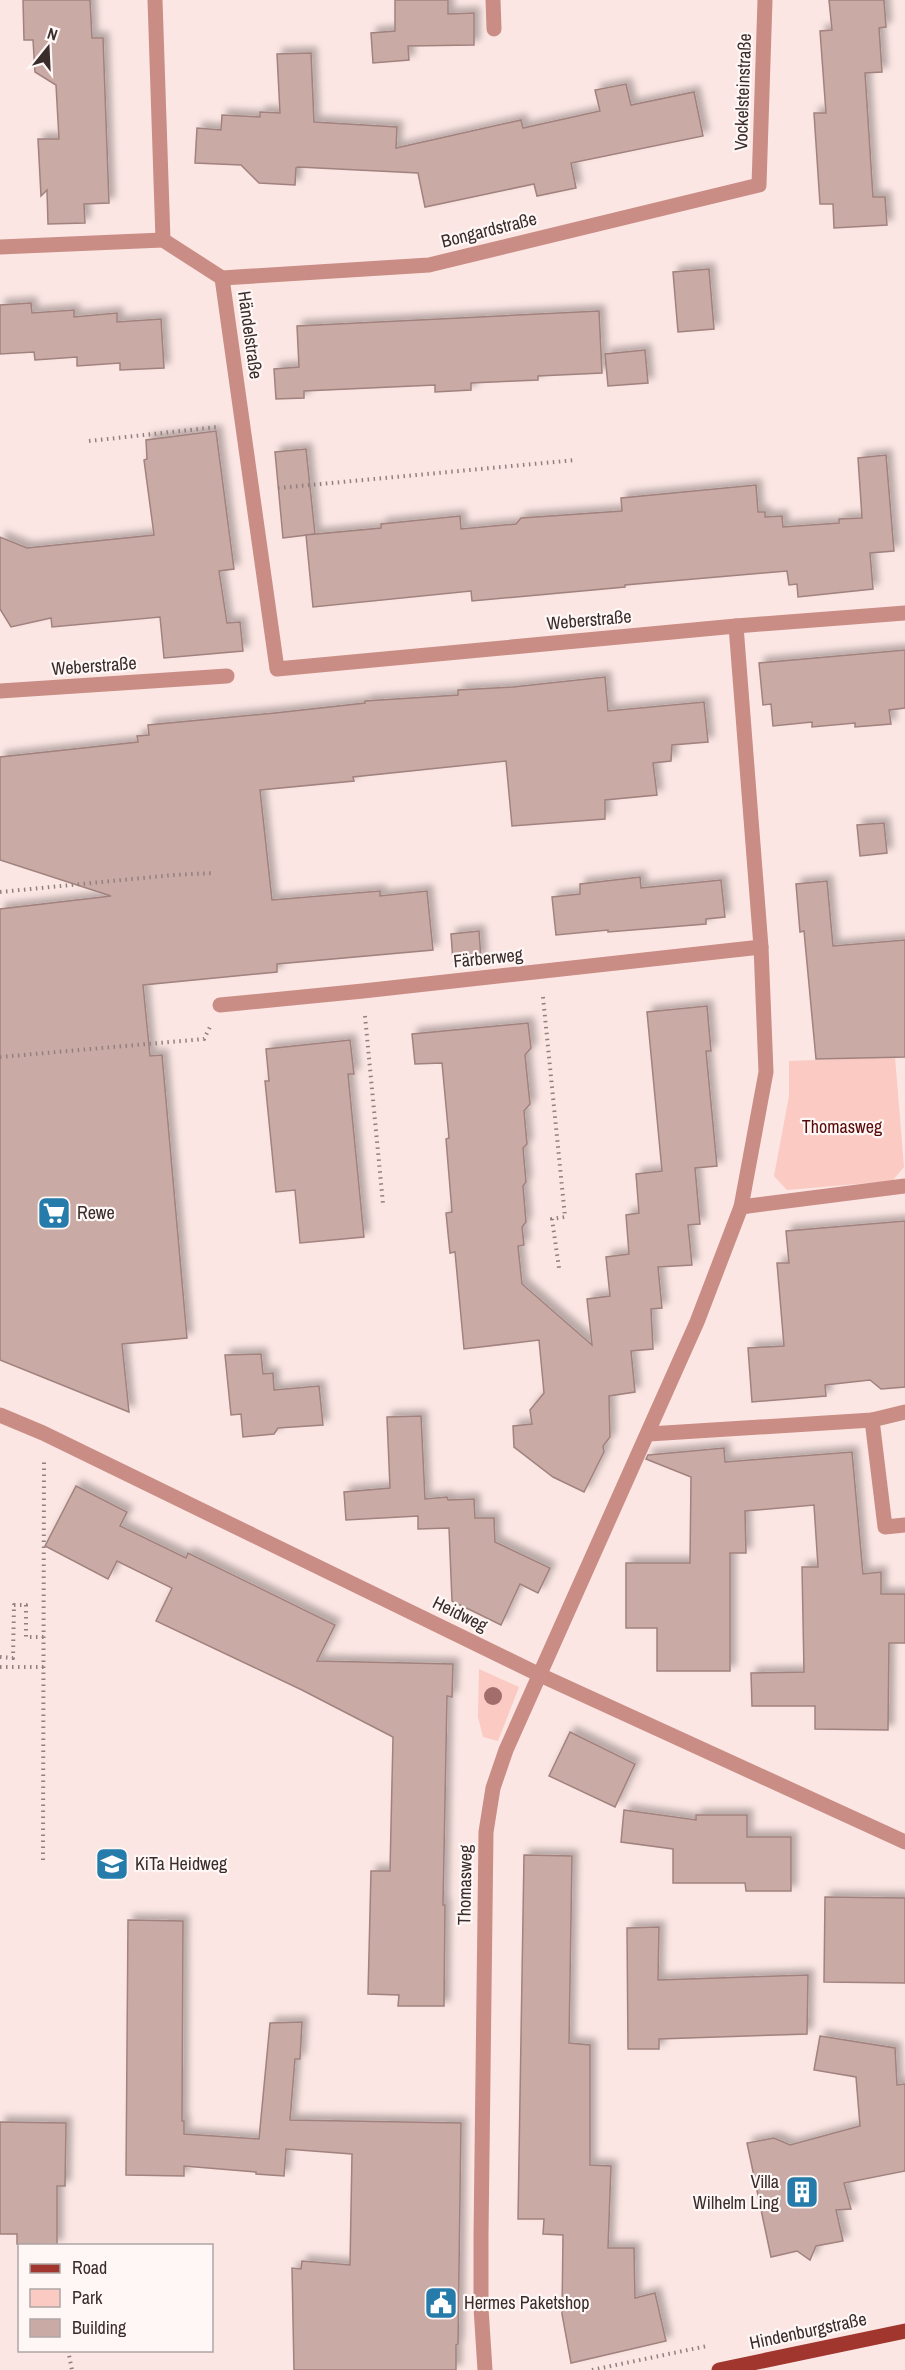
<svg xmlns="http://www.w3.org/2000/svg" width="905" height="2370" font-family="'Archivo Narrow',sans-serif">
<defs>
<filter id="shadow"><feDropShadow dx="5.5" dy="-5.5" stdDeviation="3" flood-color="#0004"/></filter>
</defs>
<rect width="100%" height="100%" fill="#fbe6e3"/>
<!-- green -->
<g fill="#facac3">
<polygon points="895,1057 904,1167 892,1181 787,1190 774,1176 789,1096 789,1061"/>
<polygon points="479,1669 519,1687 498,1741 483,1737 478,1717"/>
</g>
<!-- building -->
<g fill="#caaaa5" stroke="#a1827e" stroke-width="1.5" filter="url(#shadow)">
<polygon points="23,0 90,0 92,38 103,38 109,203 84,204 85,223 48,224 47,190 41,196 38,139 59,139 56,85 35,72 33,40 24,40"/>
<polygon points="395,0 448,0 448,14 474,13 474,45 408,46 409,60 373,63 371,33 395,31"/>
<polygon points="829,0 884,0 886,27 879,28 882,72 865,73 873,197 885,197 887,225 834,228 833,204 820,204 814,113 826,113 820,31 832,30"/>
<polygon points="311,53 314,122 397,127 396,148 521,120 523,128 600,111 595,90 626,84 631,105 694,92 703,136 571,163 576,188 537,196 534,184 425,207 418,173 298,167 296,168 295,185 259,183 241,165 195,163 197,128 221,130 222,115 260,117 260,112 280,113 277,54"/>
<polygon points="709,269 714,329 678,332 673,272"/>
<polygon points="31,303 32,313 74,310 74,317 117,313 117,322 161,319 164,368 120,370 120,363 77,366 77,357 35,360 34,352 0,354 0,305"/>
<polygon points="599,311 602,373 538,376 538,380 471,383 471,390 435,392 435,385 304,391 304,398 276,399 274,369 299,367 297,326"/>
<polygon points="645,350 648,383 608,386 605,354"/>
<polygon points="216,431 234,569 219,571 227,623 240,622 243,651 164,658 160,617 52,627 51,618 11,627 0,609 0,537 27,548 154,535 144,460 147,459 146,440"/>
<polygon points="306,449 315,534 283,538 275,452"/>
<polygon points="886,455 894,551 870,553 873,589 798,597 797,584 789,585 787,571 625,585 625,587 472,601 471,591 313,607 306,535 381,528 381,524 460,516 461,529 516,524 521,518 622,511 621,498 756,485 758,512 765,512 765,517 782,516 783,527 839,523 839,519 862,518 858,458"/>
<polygon points="905,650 905,708 889,710 891,724 855,727 855,723 812,727 812,722 773,726 771,704 763,705 759,663"/>
<polygon points="605,677 608,711 704,702 708,742 672,745 671,761 653,763 657,795 605,800 605,819 512,826 506,761 353,777 354,781 260,790 272,900 380,891 380,896 427,891 433,950 277,964 277,972 143,985 150,1056 162,1055 187,1338 122,1344 129,1412 0,1360 0,909 111,896 0,860 0,757 138,742 137,736 149,735 148,725 275,713 365,703 365,701 458,695 458,690 513,687"/>
<polygon points="884,823 887,853 860,856 857,825"/>
<polygon points="640,877 641,888 721,880 725,917 706,919 706,924 608,932 608,930 556,935 552,897 580,894 580,884"/>
<polygon points="827,881 833,946 905,940 905,1057 816,1059 804,931 800,932 796,884"/>
<polygon points="479,931 481,959 453,961 451,934"/>
<polygon points="707,1006 711,1051 706,1051 717,1166 695,1168 700,1224 688,1225 692,1265 658,1267 662,1308 651,1309 653,1349 631,1351 635,1392 609,1396 610,1437 603,1446 604,1452 584,1492 553,1477 514,1447 513,1426 532,1424 530,1410 544,1393 539,1340 464,1349 455,1252 450,1253 446,1213 452,1212 446,1139 449,1138 442,1063 415,1064 412,1034 528,1023 531,1048 525,1055 530,1104 524,1111 527,1144 523,1148 526,1182 523,1186 526,1222 522,1227 524,1245 518,1246 522,1284 592,1345 587,1299 610,1296 606,1257 629,1254 626,1215 639,1213 636,1174 662,1171 647,1012"/>
<polygon points="350,1040 354,1074 348,1074 364,1237 300,1243 295,1190 276,1192 265,1081 269,1081 266,1049"/>
<polygon points="905,1221 905,1387 881,1389 870,1380 825,1385 826,1396 752,1402 748,1348 784,1346 777,1263 789,1263 786,1231"/>
<polygon points="261,1354 263,1374 273,1373 274,1390 319,1386 323,1425 278,1428 274,1434 243,1437 241,1414 231,1415 225,1355"/>
<polygon points="421,1416 425,1499 447,1497 448,1500 474,1499 475,1518 494,1518 495,1542 550,1568 538,1593 520,1584 501,1625 452,1601 449,1528 418,1529 418,1516 346,1520 344,1492 390,1488 387,1417"/>
<polygon points="724,1448 725,1462 852,1452 863,1574 881,1572 881,1594 905,1594 905,1643 889,1643 888,1730 815,1729 815,1706 752,1706 751,1673 804,1672 802,1567 818,1567 814,1505 745,1511 746,1553 730,1553 730,1671 657,1671 657,1628 626,1628 626,1563 690,1563 691,1477 646,1459 648,1455"/>
<polygon points="76,1486 127,1512 120,1526 186,1558 188,1553 335,1625 317,1661 453,1664 452,1697 447,1696 443,1905 445,1905 444,2006 398,2006 399,1995 368,1994 371,1871 390,1871 393,1737 302,1690 156,1621 172,1588 117,1561 108,1579 45,1546"/>
<polygon points="570,1732 635,1764 615,1807 549,1776"/>
<polygon points="624,1810 696,1820 696,1815 747,1815 747,1837 791,1837 791,1891 746,1891 745,1883 673,1883 673,1849 621,1842"/>
<polygon points="524,1855 572,1856 569,2043 590,2045 590,2165 611,2166 608,2248 634,2248 635,2298 655,2293 666,2341 571,2363 562,2314 563,2235 543,2234 544,2219 518,2219"/>
<polygon points="825,1897 905,1898 905,1983 824,1982"/>
<polygon points="128,1920 183,1921 182,2121 184,2121 184,2134 259,2139 270,2023 302,2022 300,2059 295,2059 290,2120 461,2123 458,2344 456,2345 456,2370 294,2370 292,2268 301,2269 302,2261 350,2265 352,2154 286,2149 284,2176 256,2174 256,2172 184,2166 184,2176 126,2175"/>
<polygon points="659,1927 658,1980 808,1975 807,2034 659,2039 659,2049 628,2049 627,1928"/>
<polygon points="820,2036 895,2048 897,2085 905,2084 905,2171 844,2183 851,2209 836,2210 843,2241 816,2246 810,2260 797,2251 771,2257 747,2143 774,2138 790,2145 860,2126 856,2077 814,2070"/>
<polygon points="0,2122 66,2123 65,2186 57,2186 57,2245 17,2244 17,2234 0,2234"/>
</g>
<g fill="none" stroke-linecap="round" stroke-linejoin="round">
<!-- path -->
<g stroke="#91807e" stroke-width="4" stroke-dasharray="1.5 4.5" stroke-linecap="butt">
<polyline points="89,441 217,427"/>
<polyline points="278,488 576,460"/>
<polyline points="0,892 173,875 214,873"/>
<polyline points="543,997 565,1217 552,1219 559,1268"/>
<polyline points="365,1016 383,1204"/>
<polyline points="0,1057 204,1039 210,1027"/>
<polyline points="0,1657 13,1658 14,1605 26,1605 26,1637 45,1637"/>
<polyline points="0,1667 44,1667"/>
<polyline points="43,1860 44,1461"/>
<polyline points="68,2350 72,2370"/>
<polyline points="592,2370 707,2346"/>
</g>
<!-- minor -->
<g stroke="#ca8d85" stroke-width="15">
<polyline points="155,0 163,240 222,278 277,669 736,626 905,613"/>
<polyline points="493,0 494,29"/>
<polyline points="0,247 163,240"/>
<polyline points="222,278 429,265 759,185 765,0"/>
<polyline points="0,691 227,676"/>
<polyline points="220,1005 363,991 761,947"/>
<polyline points="741,1207 905,1186"/>
<polyline points="0,1415 43,1433 540,1675 905,1842"/>
<polyline points="872,1420 885,1527 905,1525"/>
<polyline points="649,1434 872,1420 905,1412"/>
<polyline points="485,2370 481,2308 481,2235 486,1832 493,1788 506,1750 697,1322 741,1207 766,1072 761,947 736,626"/>
</g>
<!-- major -->
<polyline stroke="#a1362f" stroke-width="15" points="719,2370 905,2331"/>
</g>
<!-- trees -->
<circle fill="#a26d6b" cx="493" cy="1696" r="9"/>
<!-- icons -->
<defs>
<symbol id="supermarket-square" viewBox="-11 -11 22 22"><rect x="-9" y="-9" width="18" height="18" rx="4" fill="#257cab" stroke="#fef7f6"/><path d="M-6-5.5h2.5l.6 2H6L4.5 2H-2.5L-4.4-4H-6ZM-1.5 3.2a1.3 1.3 0 1 0 .1 0ZM3 3.2a1.3 1.3 0 1 0 .1 0Z" fill="#fff"/></symbol>
<symbol id="school-square" viewBox="-11 -11 22 22"><rect x="-9" y="-9" width="18" height="18" rx="4" fill="#257cab" stroke="#fef7f6"/><path d="M0-5L7-2L0 1L-7-2ZM-4 1L0 2.5L4 1V4Q0 6-4 4Z" fill="#fff"/></symbol>
<symbol id="building-square" viewBox="-11 -11 22 22"><rect x="-9" y="-9" width="18" height="18" rx="4" fill="#257cab" stroke="#fef7f6"/><path d="M-4-6H4V6H1V3H-1V6H-4ZM-2.5-4.3h1.7v1.8h-1.7ZM.8-4.3h1.7v1.8H.8ZM-2.5-1h1.7V.8h-1.7ZM.8-1h1.7V.8H.8Z" fill="#fff"/></symbol>
<symbol id="civic-square" viewBox="-11 -11 22 22"><rect x="-9" y="-9" width="18" height="18" rx="4" fill="#257cab" stroke="#fef7f6"/><path d="M-.6-6.5H3V-4.5H.6V-3L4-1V1h2V6H-6V1h2V-1L-.6-3ZM-1.2 2.5V6h2.4V2.5Z" fill="#fff"/></symbol>
</defs>
<g fill-rule="evenodd">
<use href="#supermarket-square" x="35" y="1194" width="38" height="38"/>
<use href="#school-square" x="93" y="1845" width="38" height="38"/>
<use href="#building-square" x="783" y="2173" width="38" height="38"/>
<use href="#civic-square" x="422" y="2284" width="38" height="38"/>
</g>
<g text-anchor="middle" stroke-width="4.5" stroke-linejoin="round" paint-order="stroke">
<!-- street labels -->
<g font-size="18" fill="#392c2a" stroke="#fef7f6">
<text transform="translate(743 92) rotate(-88)" y="6">Vockelsteinstraße</text>
<text transform="translate(489 230) rotate(-14)" y="6">Bongardstraße</text>
<text transform="translate(250 335) rotate(82)" y="6">Händelstraße</text>
<text transform="translate(589 620) rotate(-5)" y="6">Weberstraße</text>
<text transform="translate(94 666) rotate(-4)" y="6">Weberstraße</text>
<text transform="translate(488 958) rotate(-6)" y="6">Färberweg</text>
<text transform="translate(460 1614) rotate(26)" y="6">Heidweg</text>
<text transform="translate(465 1885) rotate(-89)" y="6">Thomasweg</text>
<text transform="translate(808 2331) rotate(-12)" y="6">Hindenburgstraße</text>
</g>
<!-- park labels -->
<g font-size="18" fill="#590a09" stroke="#fef7f6">
<text x="842" y="1133">Thomasweg</text>
</g>
<!-- poi labels -->
<g font-size="18" fill="#392c2a" stroke="#fef7f6" text-anchor="start">
<text x="77" y="1219">Rewe</text>
<text x="135" y="1870">KiTa Heidweg</text>
<text x="779" y="2188" text-anchor="end">Villa<tspan x="779" dy="21">Wilhelm Ling</tspan></text>
<text x="464" y="2309">Hermes Paketshop</text>
</g>
</g>
<!-- legend -->
<rect x="18" y="2244" width="195" height="108" fill="#fef7f6" stroke="#afa6a4" stroke-width="1.5"/>
<rect x="30" y="2264" width="30" height="9" fill="#a1362f" stroke="#afa6a4" stroke-width="1.5"/>
<text x="72" y="2274" font-size="18" fill="#392c2a">Road</text>
<rect x="30" y="2289" width="30" height="18" fill="#facac3" stroke="#afa6a4" stroke-width="1.5"/>
<text x="72" y="2304" font-size="18" fill="#392c2a">Park</text>
<rect x="30" y="2319" width="30" height="18" fill="#caaaa5" stroke="#afa6a4" stroke-width="1.5"/>
<text x="72" y="2334" font-size="18" fill="#392c2a">Building</text>
<!-- north arrow -->
<g transform="translate(48 48) rotate(18)" stroke="#fef7f6" stroke-width="4.5" paint-order="stroke">
<path d="M0-4.5L10 22L0 15L-10 22Z" fill="#392c2a"/>
<text y="-9" font-size="16" font-weight="bold" text-anchor="middle" fill="#392c2a">N</text>
</g>
</svg>
